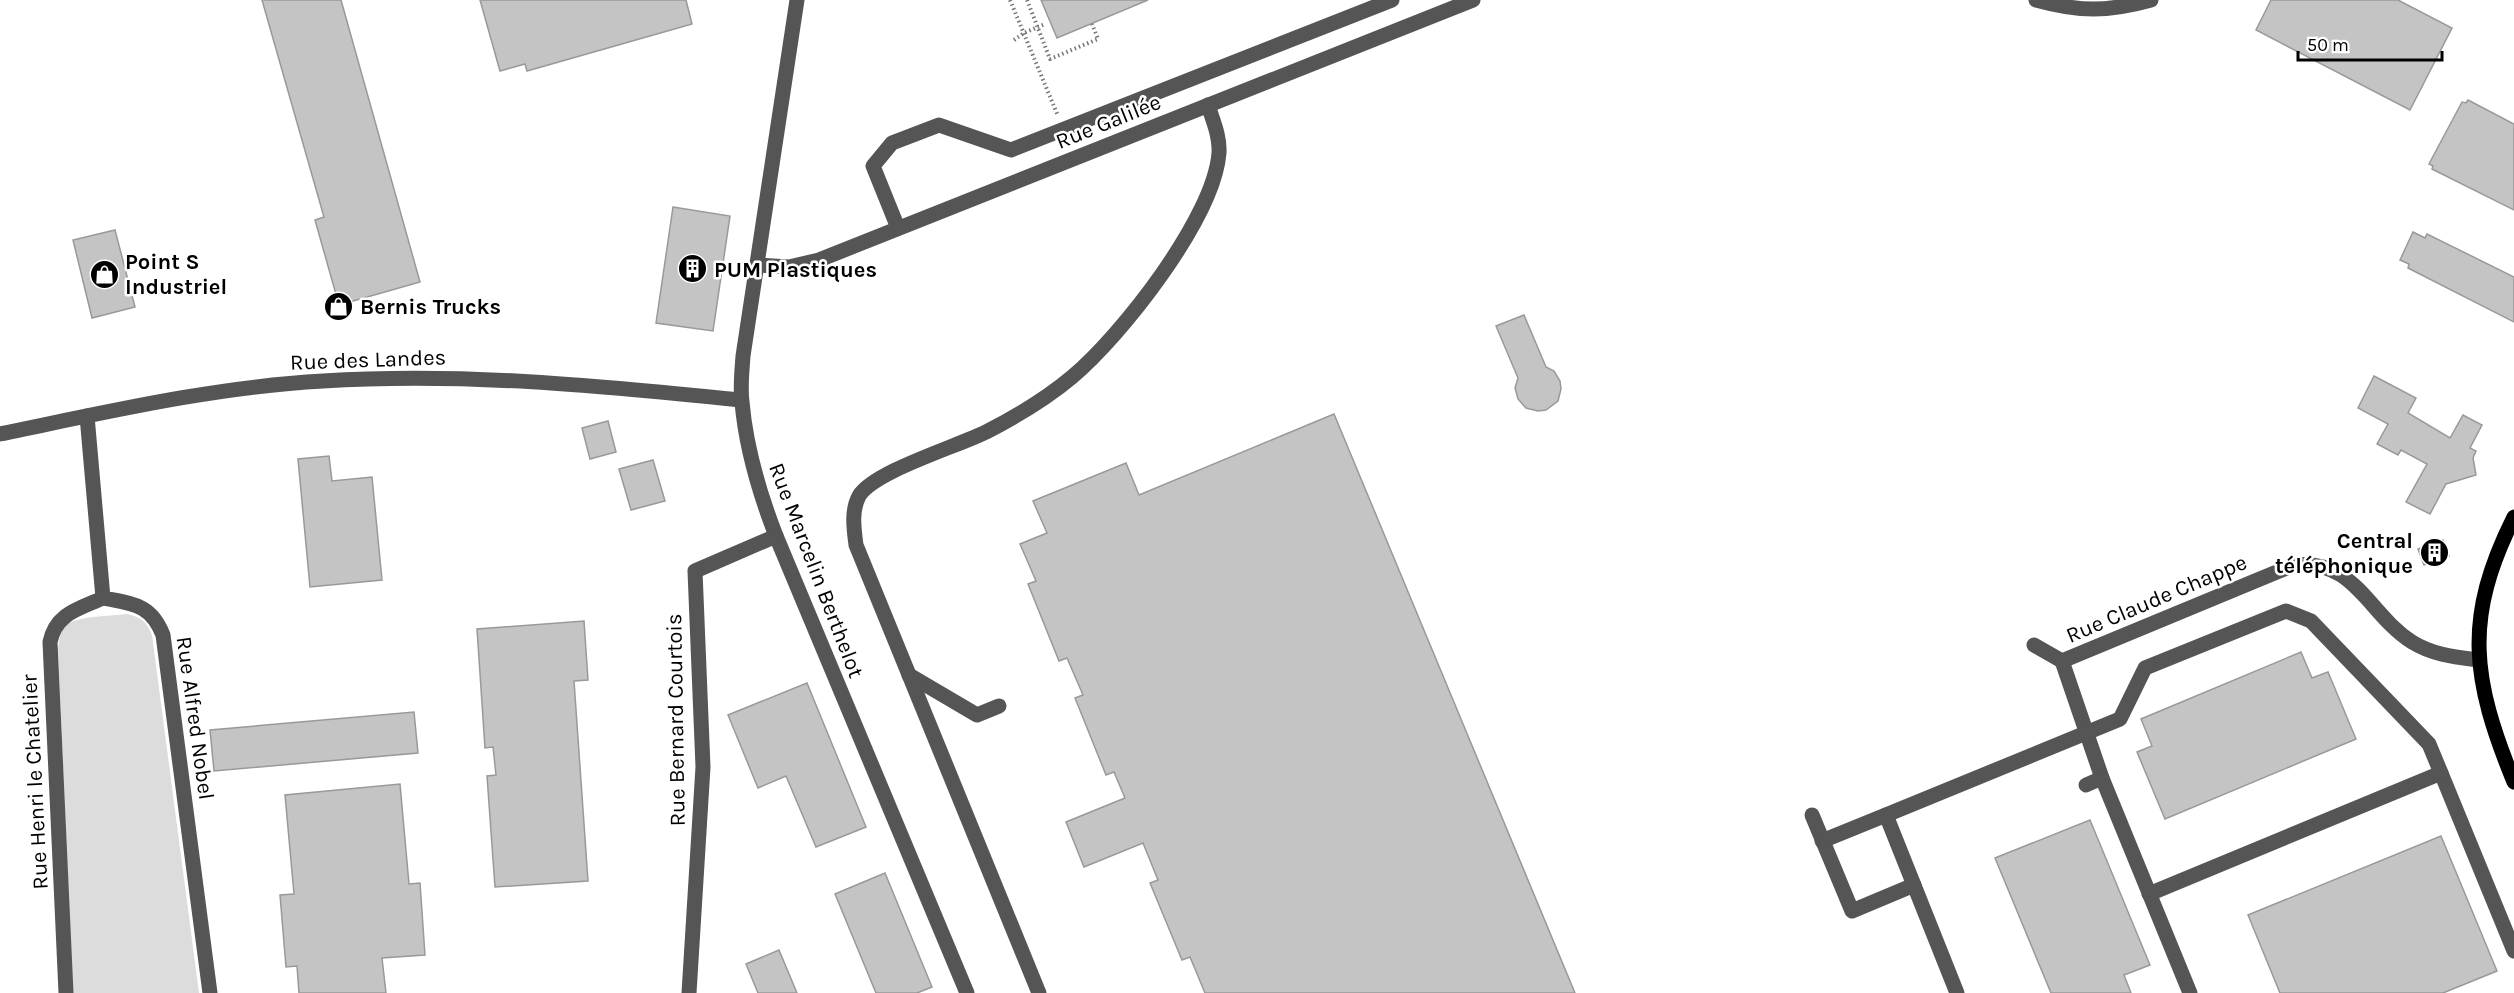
<svg xmlns="http://www.w3.org/2000/svg" width="2514" height="993" font-family="Karla,sans-serif">
<rect width="100%" height="100%" fill="#fff"/>
<!-- green -->
<path fill="#dcdcdc" d="M 127,614 C 141,617 147,622 152,635 L 199,993 L 73,993 L 58,649 C 59,641 60,632 65,626 C 75,616 112,616 127,614 Z"/>
<!-- building -->
<g fill="#c4c4c4" stroke="#999" stroke-width="1.5">
<polygon points="262,0 341,0 420,282 339,305 315,220 324,217"/>
<polygon points="480,0 686,0 692,24 527,71 525,64 500,71"/>
<polygon points="1041,0 1148,0 1057,38"/>
<polygon points="2271,0 2398,0 2452,28 2410,110 2256,30"/>
<polygon points="2468,100 2514,124 2514,210 2432,169 2433,166 2429,164 2462,102 2466,103"/>
<polygon points="673,207 730,216 713,331 656,323"/>
<polygon points="115,230 135,307 92,318 73,240"/>
<polygon points="2413,232 2425,238 2427,234 2514,277 2514,322 2408,268 2409,264 2400,260"/>
<polygon points="1524,315 1546,367 1554,371 1560,381 1561,389 1558,401 1546,410 1538,411 1526,408 1518,399 1515,388 1518,378 1496,326"/>
<polygon points="2374,376 2416,398 2408,413 2450,438 2463,415 2482,425 2470,448 2476,451 2473,458 2476,475 2446,484 2430,514 2406,502 2427,464 2401,450 2398,455 2377,444 2388,424 2358,408"/>
<polygon points="1334,414 1575,993 1205,993 1190,957 1182,960 1150,883 1158,880 1143,843 1084,867 1066,822 1125,798 1114,772 1106,775 1075,698 1083,695 1067,658 1059,661 1028,584 1036,581 1020,544 1047,533 1033,501 1126,463 1139,495"/>
<polygon points="608,421 616,452 590,459 582,428"/>
<polygon points="329,456 332,481 372,477 382,580 310,587 298,459"/>
<polygon points="653,460 665,501 631,510 619,469"/>
<polygon points="2443,540 2449,556 2424,565 2418,549"/>
<polygon points="584,621 588,680 574,681 588,881 495,887 487,776 496,775 493,747 485,748 477,629"/>
<polygon points="2301,652 2312,678 2328,672 2356,739 2165,819 2137,752 2152,746 2141,719"/>
<polygon points="807,683 866,827 816,847 786,776 758,788 728,715"/>
<polygon points="414,712 418,753 214,771 210,730"/>
<polygon points="400,784 409,884 420,883 425,955 382,958 386,993 299,993 297,966 286,967 280,895 294,894 285,795"/>
<polygon points="2090,820 2150,965 2124,975 2131,993 2051,993 1995,858"/>
<polygon points="2441,836 2497,971 2443,993 2280,993 2248,915"/>
<polygon points="885,873 932,987 917,993 876,993 835,894"/>
<polygon points="779,950 797,993 758,993 746,964"/>
</g>
<g fill="none" stroke-linecap="round" stroke-linejoin="round">
<!-- path -->
<g stroke="#777" stroke-width="4" stroke-dasharray="1.5 3" stroke-linecap="butt">
<polyline points="1010,0 1058,116"/>
<polyline points="1027,0 1050,59 1098,39 1092,24"/>
<polyline points="1014,40 1024,33 1045,24"/>
</g>
<!-- minor -->
<g stroke="#555" stroke-width="15">
<path d="M 797,0 L 743,356 C 742,371 740,387 742,402 C 746,449 759,492 776,536 L 967,993"/>
<path d="M 2036,0 C 2079,12 2108,12 2151,0"/>
<polyline points="898,228 873,166 892,143 939,125 1011,150 1392,0"/>
<polyline points="757,265 789,267 819,260 1473,0"/>
<path d="M 87,416 L 103,598 C 133,604 151,604 163,635 L 210,993"/>
<path d="M 0,434 C 107,412 214,387 323,381 C 463,372 602,386 741,400"/>
<path d="M 2034,645 L 2062,661 L 2294,565 C 2355,558 2368,614 2412,642 C 2433,655 2455,657 2479,660"/>
<polyline points="2062,661 2102,778 2190,993"/>
<polyline points="909,675 977,715 999,706"/>
<polyline points="2441,773 2514,951"/>
<polyline points="2086,785 2102,778"/>
<polyline points="1812,815 1852,911 1914,885"/>
<polyline points="1822,841 1886,815"/>
<path d="M 66,993 L 50,642 C 56,613 79,609 103,598"/>
<polyline points="689,993 703,767 695,571 776,536"/>
<path d="M 1039,993 L 856,545 C 854,529 851,511 859,496 C 874,471 959,446 988,431 C 1017,416 1047,398 1072,377 C 1121,336 1214,218 1219,153 C 1220,136 1213,121 1208,105"/>
<polyline points="1957,993 1886,815 2120,719 2145,668 2286,611 2311,621 2429,744 2441,773 2149,894"/>
</g>
<!-- major -->
<path stroke="#000" stroke-width="15" d="M 2514,517 C 2463,619 2472,679 2514,782"/>
</g>
<!-- icons -->
<defs>
<symbol id="building-disc" viewBox="-11 -11 22 22"><circle r="9.5" fill="#000" stroke="#fff"/><path d="M-4-6H4V6H1V3H-1V6H-4ZM-2.5-4.3h1.7v1.8h-1.7ZM.8-4.3h1.7v1.8H.8ZM-2.5-1h1.7V.8h-1.7ZM.8-1h1.7V.8H.8Z" fill="#fff"/></symbol>
<symbol id="shop-disc" viewBox="-11 -11 22 22"><circle r="9.5" fill="#000" stroke="#fff"/><path d="M-5-2.5h2.3a2.7 3.5 0 0 1 5.4 0H5L5.5 6h-11ZM-1.5-2.5h3a1.5 2.3 0 0 0-3 0Z" fill="#fff"/></symbol>
</defs>
<g fill-rule="evenodd">
<use href="#building-disc" x="676" y="252" width="33" height="33"/>
<use href="#shop-disc" x="88" y="258" width="33" height="33"/>
<use href="#shop-disc" x="322" y="290" width="33" height="33"/>
<use href="#building-disc" x="2418" y="536" width="33" height="33"/>
</g>
<g text-anchor="middle" stroke-width="5" stroke-linejoin="round" paint-order="stroke">
<!-- street labels -->
<g font-size="22" fill="#000" stroke="#fff">
<text transform="translate(1108 121) rotate(-22)" y="8">Rue Galilée</text>
<text transform="translate(368 359) rotate(-2)" y="8">Rue des Landes</text>
<text transform="translate(817 570) rotate(69)" y="8">Rue Marcelin Berthelot</text>
<text transform="translate(2156 598) rotate(-23)" y="8">Rue Claude Chappe</text>
<text transform="translate(196 718) rotate(82)" y="8">Rue Alfred Nobel</text>
<text transform="translate(675 720) rotate(-91)" y="8">Rue Bernard Courtois</text>
<text transform="translate(34 782) rotate(-93)" y="8">Rue Henri le Chatelier</text>
</g>
<!-- poi labels -->
<g font-size="22" font-weight="bold" fill="#000" stroke="#fff" text-anchor="start">
<text x="125" y="269">Point S<tspan x="125" dy="25">Industriel</tspan></text>
<text x="714" y="277">PUM Plastiques</text>
<text x="360" y="314">Bernis Trucks</text>
<text x="2413" y="548" text-anchor="end">Central<tspan x="2413" dy="25">téléphonique</tspan></text>
</g>
</g>
<!-- scale -->
<path d="M2298 51v9h144v-9" fill="none" stroke="#000000" stroke-width="3"/>
<text x="2307" y="51" font-size="18" fill="#000000" stroke="#ffffff" stroke-width="4.5" paint-order="stroke">50 m</text>
</svg>
